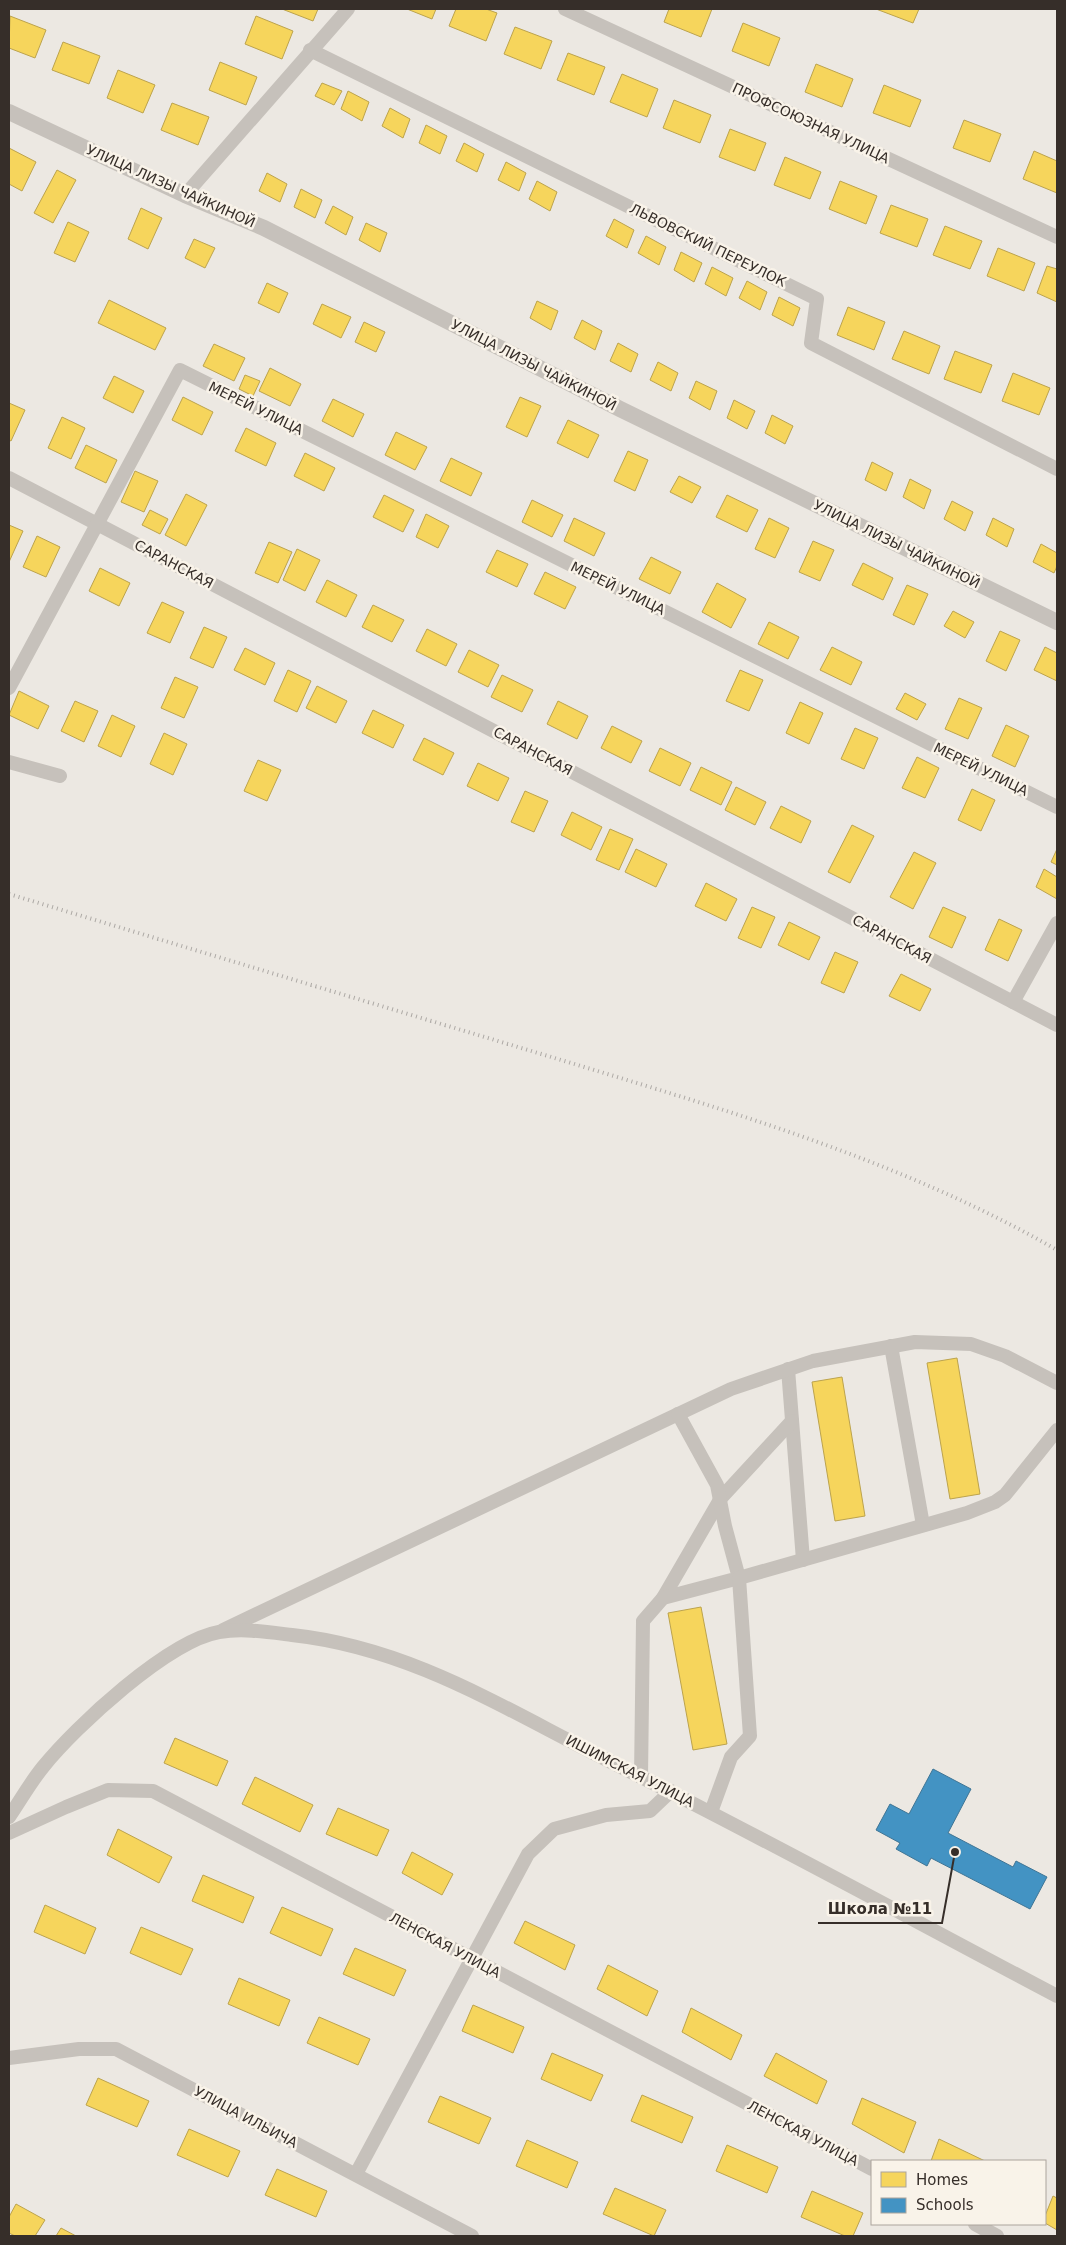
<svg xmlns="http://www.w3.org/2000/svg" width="1066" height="2245" font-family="'DejaVu Sans',sans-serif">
<rect width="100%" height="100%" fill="#ece8e2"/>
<!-- homes -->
<g fill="#f6d55c" stroke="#bca34d">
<polygon points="282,9 318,9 313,21"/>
<polygon points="407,9 436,9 432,19"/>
<polygon points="456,9 486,9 497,13 486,41 449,26"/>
<polygon points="669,9 712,9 701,37 664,22"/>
<polygon points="876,9 919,9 913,23"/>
<polygon points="10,16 46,30 35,58 9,48"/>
<polygon points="256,16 293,31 282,59 245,44"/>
<polygon points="743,23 780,38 769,66 732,51"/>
<polygon points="515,27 552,41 541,69 504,54"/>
<polygon points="63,42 100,56 89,84 52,70"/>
<polygon points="568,53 605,67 594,95 557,80"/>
<polygon points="220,62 257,77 246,105 209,90"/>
<polygon points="816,64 853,79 842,107 805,92"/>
<polygon points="118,70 155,85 143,113 107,98"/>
<polygon points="622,74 658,89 647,117 610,102"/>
<polygon points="322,83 342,91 334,105 315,96"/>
<polygon points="884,85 921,100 910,127 873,113"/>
<polygon points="348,91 369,102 362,121 341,109"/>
<polygon points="674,100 711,115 700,143 663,128"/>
<polygon points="172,103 209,117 198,145 161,130"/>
<polygon points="390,108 410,119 403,138 382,126"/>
<polygon points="964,120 1001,134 990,162 953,148"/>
<polygon points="426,125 447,136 440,154 419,143"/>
<polygon points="730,129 766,143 755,171 719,157"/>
<polygon points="464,143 484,154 477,172 456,161"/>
<polygon points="9,148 36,162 22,191 9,184"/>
<polygon points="1034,151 1057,161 1057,193 1023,179"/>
<polygon points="785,157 821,172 810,199 774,185"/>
<polygon points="506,162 526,173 519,191 498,180"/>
<polygon points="57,170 76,180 53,223 34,213"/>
<polygon points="267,173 287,184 280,202 259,191"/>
<polygon points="537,181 557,192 550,211 529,199"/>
<polygon points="840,181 877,196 866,224 829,209"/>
<polygon points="301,189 322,200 315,218 294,207"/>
<polygon points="891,205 928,219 917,247 880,233"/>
<polygon points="333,206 353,217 346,235 325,223"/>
<polygon points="141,208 162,218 148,249 128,239"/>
<polygon points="614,219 634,230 627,248 606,236"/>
<polygon points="68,222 89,232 75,262 54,253"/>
<polygon points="366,223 387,233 380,252 359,240"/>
<polygon points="945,226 982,241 970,269 933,255"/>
<polygon points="646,236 666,247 659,265 638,253"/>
<polygon points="194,239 215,248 205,268 185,258"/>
<polygon points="998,248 1035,263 1024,291 987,276"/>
<polygon points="681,252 702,263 694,282 674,270"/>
<polygon points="1047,266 1057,269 1057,302 1037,293"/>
<polygon points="712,267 733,278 726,296 705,284"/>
<polygon points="747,281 767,292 760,310 739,298"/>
<polygon points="267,283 288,293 279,313 258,303"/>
<polygon points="779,297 800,308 793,326 772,315"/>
<polygon points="109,300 166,328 155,350 98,323"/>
<polygon points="537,301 558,311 551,330 530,318"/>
<polygon points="322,304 351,317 341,338 313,324"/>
<polygon points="848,307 885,322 874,350 837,335"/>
<polygon points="582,320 602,331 595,350 574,338"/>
<polygon points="364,322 385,332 376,352 355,342"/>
<polygon points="904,331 940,346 929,374 892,359"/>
<polygon points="618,343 638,354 631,372 610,361"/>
<polygon points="214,344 245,358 234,381 203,366"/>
<polygon points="955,351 992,365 981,393 944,379"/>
<polygon points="658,362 678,373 671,391 650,380"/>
<polygon points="270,368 301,384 290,406 259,391"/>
<polygon points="1013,373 1050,388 1039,415 1002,401"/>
<polygon points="245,375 260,381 253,396 239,389"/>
<polygon points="114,376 144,391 133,413 103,398"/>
<polygon points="696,381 717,391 710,410 689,398"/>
<polygon points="183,397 213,412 202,435 172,420"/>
<polygon points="520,397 541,406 527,437 506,427"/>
<polygon points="333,399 364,414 353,437 322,421"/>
<polygon points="734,400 755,411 747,429 727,418"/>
<polygon points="9,403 25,410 11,441 9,440"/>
<polygon points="772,415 793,426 785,444 765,433"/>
<polygon points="62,417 85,428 71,459 48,448"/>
<polygon points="568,420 599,435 588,458 557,443"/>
<polygon points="246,428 276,443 266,466 235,451"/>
<polygon points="396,432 427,447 415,470 385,455"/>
<polygon points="86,445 117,460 106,483 75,468"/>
<polygon points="628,451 648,460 635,491 614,481"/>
<polygon points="305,453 335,468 324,491 294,476"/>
<polygon points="451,458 482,473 471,496 440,481"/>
<polygon points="872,462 893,473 886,491 865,480"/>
<polygon points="135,471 158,481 144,512 121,502"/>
<polygon points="679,476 701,487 692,503 670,492"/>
<polygon points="910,479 931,490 924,509 903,497"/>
<polygon points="186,494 207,505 186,546 165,535"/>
<polygon points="384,495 414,510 403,532 373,517"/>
<polygon points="727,495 758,510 747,532 716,517"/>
<polygon points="532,500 563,515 552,537 522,522"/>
<polygon points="952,501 973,512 965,531 944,519"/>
<polygon points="150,510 168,519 160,534 142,525"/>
<polygon points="426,514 449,526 438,548 416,537"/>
<polygon points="574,518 605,533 594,556 564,541"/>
<polygon points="769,518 789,528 775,558 755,549"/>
<polygon points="993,518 1014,529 1007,547 986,535"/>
<polygon points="9,525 23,531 9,562"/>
<polygon points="37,536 60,547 46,577 23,567"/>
<polygon points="813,541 834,550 820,581 799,572"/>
<polygon points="269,542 292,552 278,583 255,573"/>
<polygon points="1041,544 1057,553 1057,566 1054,573 1033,562"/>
<polygon points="297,549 320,560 305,591 283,580"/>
<polygon points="497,550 528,564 517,587 486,572"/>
<polygon points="651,557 681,572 670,594 639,579"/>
<polygon points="863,563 893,578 883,600 852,585"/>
<polygon points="100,568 130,583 119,606 89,591"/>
<polygon points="545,572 576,587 565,609 534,594"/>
<polygon points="327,580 357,595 346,617 316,602"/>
<polygon points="717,583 746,599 731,628 702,612"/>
<polygon points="907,585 928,594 914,625 893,615"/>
<polygon points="162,602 184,612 170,643 147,633"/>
<polygon points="373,605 404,620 392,642 362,627"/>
<polygon points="953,611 974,622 965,638 944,626"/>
<polygon points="769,622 799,637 788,659 758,644"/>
<polygon points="204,627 227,637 213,668 190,658"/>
<polygon points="427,629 457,644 446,666 416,651"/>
<polygon points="1000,631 1020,640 1006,671 986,661"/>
<polygon points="832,647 862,662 851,685 820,670"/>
<polygon points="1045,647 1057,653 1057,681 1034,670"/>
<polygon points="245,648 275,663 265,685 234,670"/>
<polygon points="469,650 499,665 488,687 458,672"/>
<polygon points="288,670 311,681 297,712 274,701"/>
<polygon points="740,670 763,680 749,711 726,701"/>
<polygon points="502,675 533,690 522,712 491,697"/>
<polygon points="175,677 198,687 184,718 161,708"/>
<polygon points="317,686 347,701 336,723 306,708"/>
<polygon points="19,691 49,706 38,729 9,715"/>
<polygon points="905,693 926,704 917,720 896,709"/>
<polygon points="959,698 982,708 968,739 945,729"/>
<polygon points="75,701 98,711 84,742 61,731"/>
<polygon points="558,701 588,716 577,739 547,724"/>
<polygon points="800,702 823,713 809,744 786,733"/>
<polygon points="373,710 404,725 393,748 362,733"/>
<polygon points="112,715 135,726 121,757 98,746"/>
<polygon points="1006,725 1029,736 1015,767 992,756"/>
<polygon points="612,726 642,741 631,763 601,748"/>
<polygon points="855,728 878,738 864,769 841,759"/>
<polygon points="164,733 187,744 173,775 150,764"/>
<polygon points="424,738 454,753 443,775 413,760"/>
<polygon points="660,748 691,763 680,786 649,771"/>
<polygon points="917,757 939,768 925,798 902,788"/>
<polygon points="258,760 281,770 267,801 244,791"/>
<polygon points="478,763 509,778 498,801 467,786"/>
<polygon points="701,767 732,782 721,805 690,790"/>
<polygon points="736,787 766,802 755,825 725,810"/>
<polygon points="972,789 995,800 981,831 958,820"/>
<polygon points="525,791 548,801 534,832 511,822"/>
<polygon points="781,806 811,821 801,843 770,828"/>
<polygon points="572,812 602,827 591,850 561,835"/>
<polygon points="852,825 874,836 850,883 828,872"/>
<polygon points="610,829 633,839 619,870 596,860"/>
<polygon points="636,849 667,864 656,887 625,872"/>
<polygon points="1057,849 1057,865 1051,862"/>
<polygon points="914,852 936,863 913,909 890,897"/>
<polygon points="1044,869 1057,877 1057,899 1036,887"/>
<polygon points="706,883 737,899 726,921 695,906"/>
<polygon points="752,907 775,917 761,948 738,938"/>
<polygon points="943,907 966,917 952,948 929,937"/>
<polygon points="999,919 1022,930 1008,961 985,950"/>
<polygon points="789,922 820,937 809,960 778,945"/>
<polygon points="835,952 858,962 844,993 821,983"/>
<polygon points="901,974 931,989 920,1011 889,996"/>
<polygon points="957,1358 980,1494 950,1499 927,1363"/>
<polygon points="842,1377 865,1516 835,1521 812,1382"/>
<polygon points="701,1607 727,1744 693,1750 668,1613"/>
<polygon points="175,1738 228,1761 217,1786 164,1763"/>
<polygon points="255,1777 313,1805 300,1832 242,1804"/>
<polygon points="338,1808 389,1830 377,1856 326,1834"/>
<polygon points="118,1829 172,1857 159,1883 107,1855"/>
<polygon points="412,1852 453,1874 442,1895 402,1873"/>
<polygon points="203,1875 254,1897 243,1923 192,1901"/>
<polygon points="45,1905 96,1928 85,1954 34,1932"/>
<polygon points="282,1907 333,1929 321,1956 270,1933"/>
<polygon points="525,1921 575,1945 565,1970 514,1943"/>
<polygon points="141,1927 193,1949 181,1975 130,1953"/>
<polygon points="355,1948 406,1970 394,1996 343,1974"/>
<polygon points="608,1965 658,1991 647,2016 597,1989"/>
<polygon points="239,1978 290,2000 279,2026 228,2004"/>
<polygon points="473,2005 524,2027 513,2053 462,2031"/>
<polygon points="691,2008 742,2035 731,2060 682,2032"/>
<polygon points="319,2017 370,2039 358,2065 307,2043"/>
<polygon points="552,2053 603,2075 591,2101 541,2079"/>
<polygon points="776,2053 827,2081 817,2104 764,2076"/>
<polygon points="98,2078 149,2101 137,2127 86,2105"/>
<polygon points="642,2095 693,2117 682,2143 631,2121"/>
<polygon points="440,2096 491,2118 479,2144 428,2122"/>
<polygon points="862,2098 916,2122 904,2153 852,2124"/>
<polygon points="189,2129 240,2151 228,2177 177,2155"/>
<polygon points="939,2139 985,2161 931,2161"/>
<polygon points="527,2140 578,2162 567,2188 516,2166"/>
<polygon points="727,2145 778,2167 767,2193 716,2171"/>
<polygon points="277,2169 327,2191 316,2217 265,2195"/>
<polygon points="615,2188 666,2210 654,2236 603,2214"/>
<polygon points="812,2191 863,2213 853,2236 845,2236 801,2217"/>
<polygon points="1053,2196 1057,2198 1057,2230 1045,2223 1045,2216"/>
<polygon points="16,2204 45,2220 35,2236 15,2236 9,2233 9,2217"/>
<polygon points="61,2228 76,2236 56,2236"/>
</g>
<!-- schools -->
<polygon fill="#4393c3" stroke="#3f7595" points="933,1769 971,1789 948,1833 1013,1867 1016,1861 1047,1877 1030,1909 931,1858 927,1866 896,1849 900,1843 876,1830 890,1804 909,1814"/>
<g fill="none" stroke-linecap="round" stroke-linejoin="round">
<!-- minor -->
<g stroke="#c6c1bb" stroke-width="14">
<polyline points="565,9 1057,237"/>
<polyline points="310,50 817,299 811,343 1057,469"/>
<polyline points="185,195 348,9"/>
<polyline points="9,478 1057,1025"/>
<polyline points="9,688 180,370 1057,807"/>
<polyline points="9,762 60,776"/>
<polyline points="1013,1002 1057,923"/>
<polyline points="891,1346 923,1525"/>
<polyline points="788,1369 803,1560"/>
<polyline points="663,1598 721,1498 792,1421"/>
<polyline points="223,1630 731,1389 813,1361 915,1342 971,1344 1005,1356 1057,1383"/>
<polyline points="641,1777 643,1621 663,1598 739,1578 725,1526 717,1485 678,1414"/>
<polyline points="711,1812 731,1757 750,1736 739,1578 967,1513 995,1502 1005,1495 1057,1430"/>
<path d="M 9,1817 C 20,1801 30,1783 43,1767 C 76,1726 168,1641 219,1632 C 243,1628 268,1632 292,1635 C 412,1648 506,1710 611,1762 C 762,1837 909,1918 1057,1996"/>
<polyline points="9,1833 66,1807 108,1790 153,1791 872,2169"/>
<polyline points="9,2058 79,2049 116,2049 472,2236"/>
<polyline points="356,2174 528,1854 554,1829 606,1815 650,1811 671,1791"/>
<polyline points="975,2224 997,2236"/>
</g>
<!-- tertiary -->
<polyline stroke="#c6c1bb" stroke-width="16" points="9,112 185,195 264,228 620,409 1057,622"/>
<!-- rail -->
<path stroke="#ada9a5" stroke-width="4" stroke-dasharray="1 4" stroke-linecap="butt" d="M 9,894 C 188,948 368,1002 548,1056 C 722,1109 899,1159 1057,1250"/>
</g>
<g text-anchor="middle" stroke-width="5" stroke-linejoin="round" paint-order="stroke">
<!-- street labels -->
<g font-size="14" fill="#362e29" stroke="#f9f3e9">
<text transform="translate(811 123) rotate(25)" y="5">ПРОФСОЮЗНАЯ УЛИЦА</text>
<text transform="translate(171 186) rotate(24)" y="5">УЛИЦА ЛИЗЫ ЧАЙКИНОЙ</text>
<text transform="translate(708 245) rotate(26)" y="5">ЛЬВОВСКИЙ ПЕРЕУЛОК</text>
<text transform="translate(534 365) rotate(27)" y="5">УЛИЦА ЛИЗЫ ЧАЙКИНОЙ</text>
<text transform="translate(256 408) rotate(26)" y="5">МЕРЕЙ УЛИЦА</text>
<text transform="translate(897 544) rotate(26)" y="5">УЛИЦА ЛИЗЫ ЧАЙКИНОЙ</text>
<text transform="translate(174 564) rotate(28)" y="5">САРАНСКАЯ</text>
<text transform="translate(618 588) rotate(26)" y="5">МЕРЕЙ УЛИЦА</text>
<text transform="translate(533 751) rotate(28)" y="5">САРАНСКАЯ</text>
<text transform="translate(981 769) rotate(26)" y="5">МЕРЕЙ УЛИЦА</text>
<text transform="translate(892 939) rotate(28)" y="5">САРАНСКАЯ</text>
<text transform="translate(630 1771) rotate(27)" y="5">ИШИМСКАЯ УЛИЦА</text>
<text transform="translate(445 1945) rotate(28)" y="5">ЛЕНСКАЯ УЛИЦА</text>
<text transform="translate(246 2117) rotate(28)" y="5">УЛИЦА ИЛЬИЧА</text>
<text transform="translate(803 2133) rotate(28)" y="5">ЛЕНСКАЯ УЛИЦА</text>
</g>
</g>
<!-- callouts -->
<path fill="none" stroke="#362e29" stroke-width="2" d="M955 1852L942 1923H818"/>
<circle fill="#362e29" stroke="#f9f3e9" stroke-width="2" cx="955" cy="1852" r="5"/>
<g font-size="15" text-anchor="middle" font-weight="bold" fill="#362e29" stroke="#f9f3e9" stroke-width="5" stroke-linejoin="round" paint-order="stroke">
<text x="880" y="1914">Школа №11</text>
</g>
<!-- border -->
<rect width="1066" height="2245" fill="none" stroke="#362e29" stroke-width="20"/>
<!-- legend -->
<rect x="871" y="2160" width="175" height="65" fill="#f9f3e9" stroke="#aba49c"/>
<rect x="881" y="2172" width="25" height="15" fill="#f6d55c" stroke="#aba49c"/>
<text x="916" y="2185" font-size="15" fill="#362e29">Homes</text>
<rect x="881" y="2198" width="25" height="15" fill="#4393c3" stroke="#aba49c"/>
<text x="916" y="2210" font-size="15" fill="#362e29">Schools</text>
</svg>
